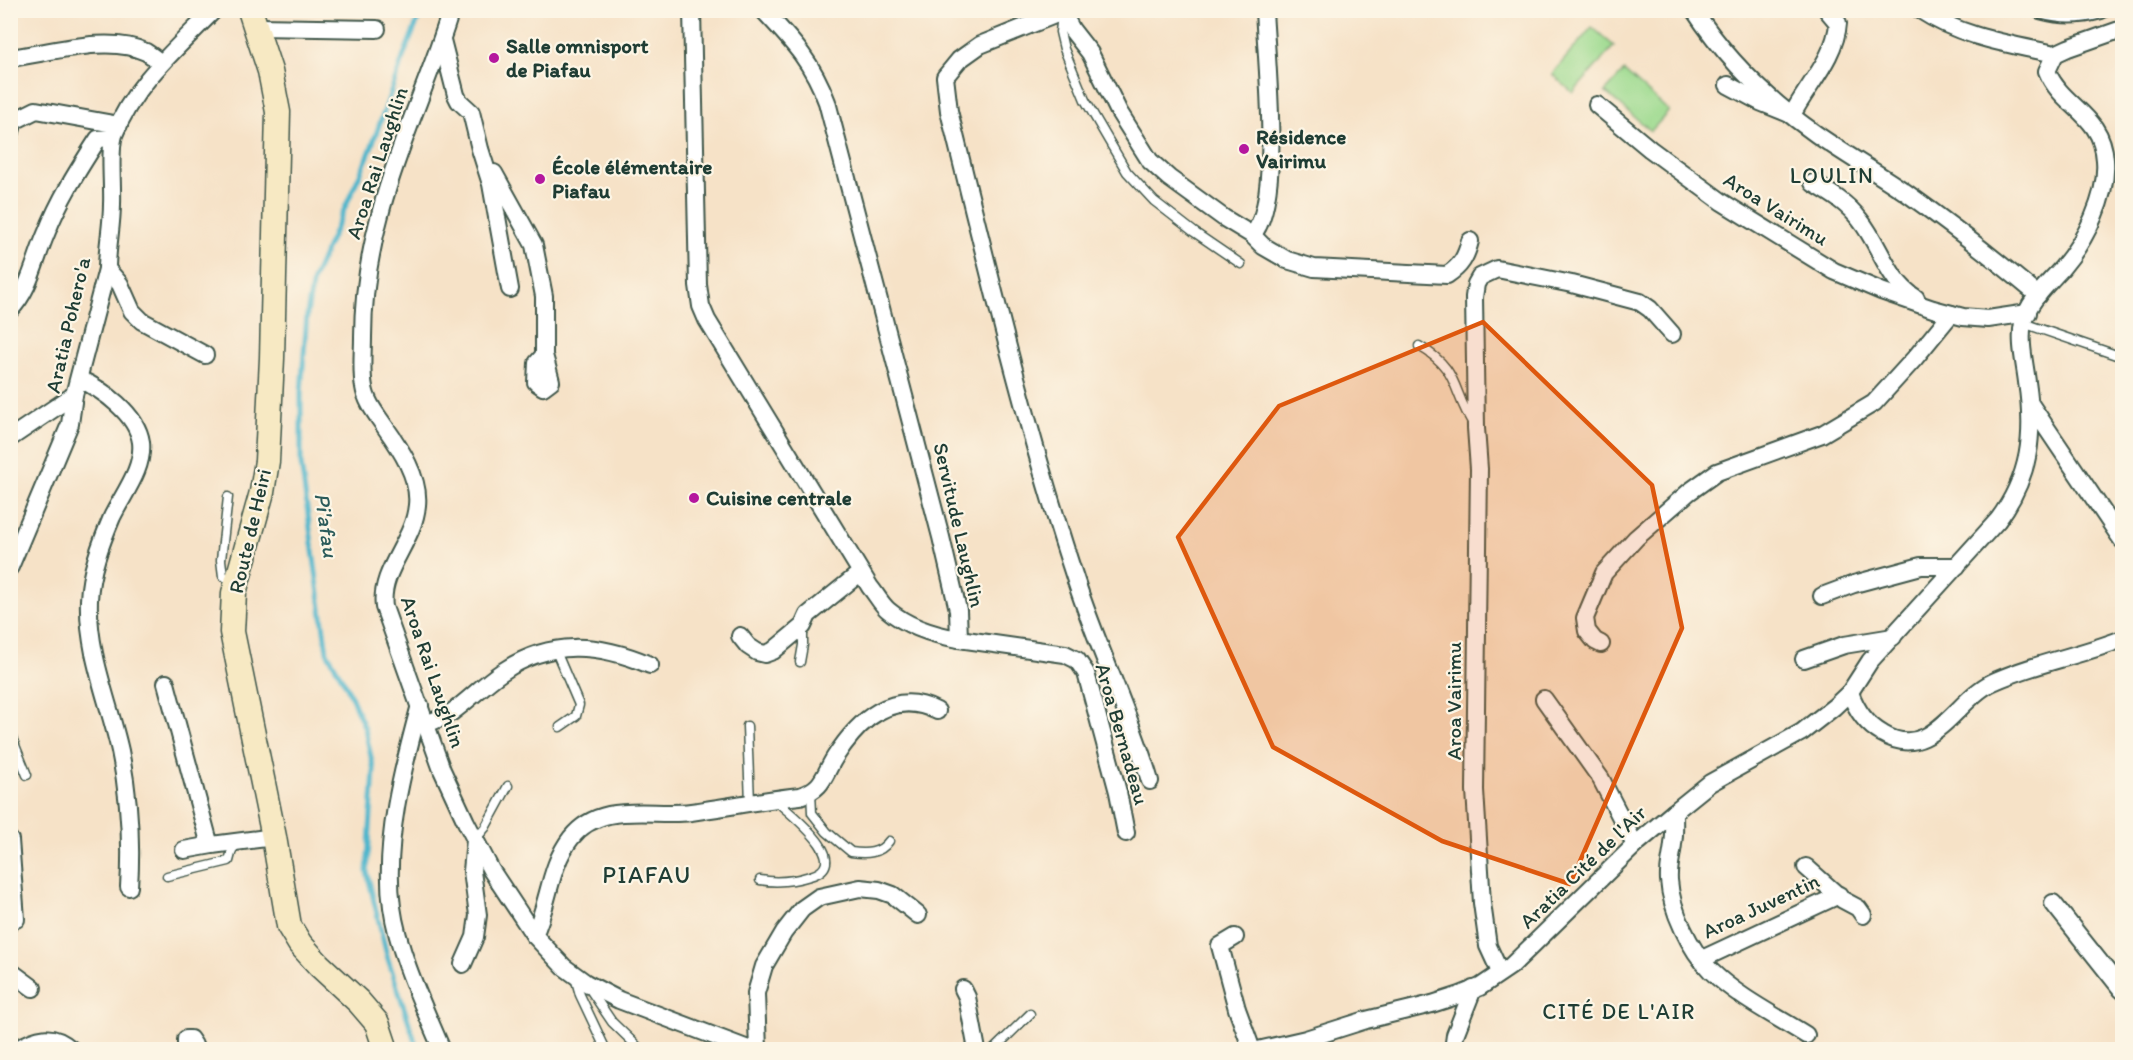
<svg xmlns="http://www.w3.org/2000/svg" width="2133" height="1060" font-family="Itim,sans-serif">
<rect width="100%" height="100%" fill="#fcf5e5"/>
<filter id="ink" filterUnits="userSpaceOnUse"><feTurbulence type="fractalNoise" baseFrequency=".0167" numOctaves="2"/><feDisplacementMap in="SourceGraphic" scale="12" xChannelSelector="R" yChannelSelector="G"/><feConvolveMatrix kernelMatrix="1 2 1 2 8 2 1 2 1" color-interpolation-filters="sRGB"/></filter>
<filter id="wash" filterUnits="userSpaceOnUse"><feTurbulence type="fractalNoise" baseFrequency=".008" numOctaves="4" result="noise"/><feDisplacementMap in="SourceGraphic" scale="24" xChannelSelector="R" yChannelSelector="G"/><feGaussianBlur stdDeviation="1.35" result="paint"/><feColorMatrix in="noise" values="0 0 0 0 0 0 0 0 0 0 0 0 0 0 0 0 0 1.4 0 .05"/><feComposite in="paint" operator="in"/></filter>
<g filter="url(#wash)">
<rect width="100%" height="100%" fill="#f6e2c7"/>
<!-- green -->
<g fill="#9dda8f" stroke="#5e8c62" stroke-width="1.5">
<polygon points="1592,27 1614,46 1573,93 1552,74"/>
<polygon points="1624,71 1669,111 1651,131 1605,92"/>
</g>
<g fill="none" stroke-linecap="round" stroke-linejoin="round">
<!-- stream -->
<polyline stroke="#4eb6cc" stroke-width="5" points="418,1050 387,956 367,872 374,771 365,729 347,687 327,652 301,464 301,392 307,314 313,279 369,154 405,52 422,10"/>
</g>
</g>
<g filter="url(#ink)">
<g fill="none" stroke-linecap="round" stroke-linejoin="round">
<defs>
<g id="service">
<polyline points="1062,15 1060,32 1064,49 1085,100 1127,172 1154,201 1194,232 1241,264"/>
<polyline points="2023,323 2122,357"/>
<path d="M 1419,346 C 1461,370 1451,391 1474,425"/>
<polyline points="228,497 221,560 223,576 234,581"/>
<polyline points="555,649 579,705 576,716 560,727"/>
<polyline points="800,662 803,645 803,627"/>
<polyline points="747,726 750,802"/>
<polyline points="10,733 27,775"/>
<path d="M 811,792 L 812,813 L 827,832 L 851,852 C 866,854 880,854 889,841"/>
<polyline points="475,840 485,828 508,786"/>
<polyline points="167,876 229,861 232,850 237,844"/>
<path d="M 760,880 C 777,883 794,881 810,876 C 857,863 788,812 774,799"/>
<polyline points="575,977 580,995 606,1050"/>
<polyline points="589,988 612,1022 641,1050"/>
<polyline points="993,1050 1030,1014"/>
<polyline points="2120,1050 2122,1048"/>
</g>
<g id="minor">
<path d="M 451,10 C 431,77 400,140 382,207 C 370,250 363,293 363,337 C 363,353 361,372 364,387 C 366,402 377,415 385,427 C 400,448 420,478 417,505 C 414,542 379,570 384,607 L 442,770 L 466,822 L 491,870 L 534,935 L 564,967 L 586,983 L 619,1000 L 751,1050"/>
<path d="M 692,10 L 698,285 L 701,306 L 707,320 L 870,587 C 876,594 881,604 888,610 C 908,627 934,635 959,639 L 958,610 L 941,537 L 827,102 C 812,61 792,41 763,10"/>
<path d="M 1694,10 C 1726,59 1768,100 1816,134 C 1846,155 1878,173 1908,194 C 1953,226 1996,260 2038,295"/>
<path d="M 1920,10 C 1961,37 2009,44 2055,54"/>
<path d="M 2040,10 C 2062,16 2079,16 2101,10"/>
<path d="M 1062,12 L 980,45 L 959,60 L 945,77 L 949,111 C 988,268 1025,427 1076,581 C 1098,649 1130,713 1150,781"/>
<path d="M 1062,12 L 1072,30 L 1090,53 L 1119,112 L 1150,161 L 1169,178 L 1224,218 L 1252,235 L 1263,246 L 1287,260 L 1314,268 L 1447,275 C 1461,266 1466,257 1470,241"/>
<polyline points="257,27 377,29"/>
<polyline points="442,40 456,95 459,101 471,112 480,149 491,184 510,289"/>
<path d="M 10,58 C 49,53 109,34 146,52 C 151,55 156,59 161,63"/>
<path d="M 1728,85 L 1760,102 L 1792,115 C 1807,86 1836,56 1838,23 L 1827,10"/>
<polyline points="1597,105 1650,149 1722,202 1834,271 1881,291 1933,309 1963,317 1988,319 2028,313"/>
<polyline points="10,135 14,121 36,110 119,125"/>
<polyline points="494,173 534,245 544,296 544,355"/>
<path d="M 1813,183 C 1832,194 1847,203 1860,220 C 1881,246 1887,280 1916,298"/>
<path d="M 1252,235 C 1283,204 1266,57 1264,10"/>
<polyline points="107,269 120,284 132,311 142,321 205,355"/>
<path d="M 10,310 C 30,290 35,259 46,234 C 59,200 78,170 98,139 L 113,138"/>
<polygon points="544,355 551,381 543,387 536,382 537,363"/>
<path d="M 79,379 C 102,389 137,414 141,442 C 144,469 123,494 112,517 C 101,543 90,572 89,600 C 87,653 109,701 120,751 C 129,796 132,842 129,887"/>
<polyline points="2031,405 2122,540"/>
<polyline points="10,438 74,395"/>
<path d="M 10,567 L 70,424 L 74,395 L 107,269 C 107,247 112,226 112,204 C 113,187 109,150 114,135 C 133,85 177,48 214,10"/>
<polyline points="1822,596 1854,584 1921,566 1957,566"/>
<polyline points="740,636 748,646 757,652 765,654 773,651 803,626 808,615 860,573"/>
<polyline points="959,639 1065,654 1077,660 1086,673 1118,792 1126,833"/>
<polyline points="1601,644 1595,641 1587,631 1585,618 1604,573 1636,538 1689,492 1717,472 1822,434 1874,403 1915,358 1951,314"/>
<polyline points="1804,659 1844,645 1893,637"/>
<polyline points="166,683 209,842 212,845 274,837"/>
<path d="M 1850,692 C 1856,710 1867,725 1883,734 C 1931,763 1956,699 1993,682 C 2034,663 2080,656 2122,639"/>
<polyline points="1544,699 1601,779 1635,845"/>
<path d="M 420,705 C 403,767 383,844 392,907 C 398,953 424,1007 442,1050"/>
<path d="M 427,724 C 435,720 444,717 452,712 C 469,700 484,684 502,672 C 550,639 598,643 650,665"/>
<path d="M 1674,812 C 1674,822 1675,833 1673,844 C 1672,856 1668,868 1669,880 C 1671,910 1690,950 1711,971 C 1738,997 1774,1015 1806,1035"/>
<polyline points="10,840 16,919 10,921"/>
<polyline points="184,850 212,845"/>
<polyline points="1806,867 1843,900 1858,908 1863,915"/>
<polyline points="2053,903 2122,990"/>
<path d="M 534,935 C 549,904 549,866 571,838 C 601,800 651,817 691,812 C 727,807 763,800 800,796 C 824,788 823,776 835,757 C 858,721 893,688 937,711"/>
<polyline points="1235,937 1220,946 1237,1009 1252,1050"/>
<polyline points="1702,959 1839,895"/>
<polyline points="463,964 475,937 478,915 472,871 475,840"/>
<polyline points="10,971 33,988"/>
<polyline points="1500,972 1488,946 1482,903 1475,790 1479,469 1476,428 1474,297 1476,284 1480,277 1497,269 1572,284 1640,302 1650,309 1672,334"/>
<polyline points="963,989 967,997 977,1050"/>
<path d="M 16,1050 C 36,1037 52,1032 72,1050"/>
<polyline points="186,1050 186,1039 190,1039 194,1045"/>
<polyline points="758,1050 756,993 764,966 784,932 802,909 819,897 860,888 879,890 893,895 918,915"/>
<path d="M 1258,1050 L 1306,1039 L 1366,1020 L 1432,1004 L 1460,995 L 1480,987 L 1511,966 L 1635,845 L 1674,812 L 1710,783 L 1802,732 L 1834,707 L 1850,692 L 1870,661 L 1998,520 C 2030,477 2035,435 2027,382 C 2025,364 2019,342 2023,323 C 2028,301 2048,284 2062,268 C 2085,241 2108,196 2105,160 C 2102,113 2062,108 2047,71 L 2055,54 L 2068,48 L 2122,29"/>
<polyline points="1453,1050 1455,1035 1473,989"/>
</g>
<polyline id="secondary" points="250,10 270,71 278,112 272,358 267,461 262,492 234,593 232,632 274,837 289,926 300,944 319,965 359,1002 377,1023 386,1050"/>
</defs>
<!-- service casing -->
<use href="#service" stroke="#3f564a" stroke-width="11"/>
<!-- minor casing -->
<use href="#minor" stroke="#3f564a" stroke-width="20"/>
<!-- secondary casing -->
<use href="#secondary" stroke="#3f564a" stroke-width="27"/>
<!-- service -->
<use href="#service" stroke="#fff" stroke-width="8"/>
<!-- minor -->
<use href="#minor" stroke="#fff" stroke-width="16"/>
<!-- secondary -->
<use href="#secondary" stroke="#f7e9c3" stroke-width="24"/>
</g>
</g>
<!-- marked area -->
<path fill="#de580e" fill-opacity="0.2" stroke="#de580e" stroke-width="4.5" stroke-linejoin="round" d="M 1483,322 L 1652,485 L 1682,628 L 1570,884 L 1442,841 L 1273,747 L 1178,537 L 1279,406 Z"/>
<!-- markers -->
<g fill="#b5179e" stroke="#fcf5e5" stroke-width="2">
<circle cx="494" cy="58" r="6"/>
<circle cx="1244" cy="149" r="6"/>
<circle cx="540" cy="179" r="6"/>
<circle cx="694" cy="498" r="6"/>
</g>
<g text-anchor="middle" stroke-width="4.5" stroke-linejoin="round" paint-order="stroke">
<!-- poi labels -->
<g font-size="21" font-weight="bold" fill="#1f3d34" stroke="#fcf5e5" text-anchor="start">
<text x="506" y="53">Salle omnisport<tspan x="506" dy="24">de Piafau</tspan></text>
<text x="1256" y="144">Résidence<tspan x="1256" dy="24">Vairimu</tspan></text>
<text x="552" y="174">École élémentaire<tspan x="552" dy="24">Piafau</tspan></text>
<text x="706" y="505">Cuisine centrale</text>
</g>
<!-- street labels -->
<g font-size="21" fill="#1f3d34" stroke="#fcf5e5">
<text transform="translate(377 163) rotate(-72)" y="7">Aroa Rai Laughlin</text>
<text transform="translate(1776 209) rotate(32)" y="7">Aroa Vairimu</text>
<text transform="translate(68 325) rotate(-77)" y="7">Aratia Pohero'a</text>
<text transform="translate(959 525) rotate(77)" y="7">Servitude Laughlin</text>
<text transform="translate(250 531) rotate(-77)" y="7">Route de Heiri</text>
<text transform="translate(433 672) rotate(71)" y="7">Aroa Rai Laughlin</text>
<text transform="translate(1454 701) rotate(-90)" y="7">Aroa Vairimu</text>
<text transform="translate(1122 734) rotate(74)" y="7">Aroa Bernadeau</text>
<text transform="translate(1583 867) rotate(-44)" y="7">Aratia Cité de l'Air</text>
<text transform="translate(1761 906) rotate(-25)" y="7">Aroa Juventin</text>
</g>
<!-- neighbourhood labels -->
<g font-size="22" letter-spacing="1.5" fill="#1f3d34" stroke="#fcf5e5">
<text x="1832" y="183">LOULIN</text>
<text x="1619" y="1019">CITÉ DE L'AIR</text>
</g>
<!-- water labels -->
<g font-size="22" font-style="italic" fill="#2b5b5a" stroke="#fcf5e5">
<text transform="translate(327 525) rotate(82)" y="8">Pi'afau</text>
</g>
<!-- quarter labels -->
<g font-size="24" letter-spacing="1.5" fill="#1f3d34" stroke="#fcf5e5">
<text x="647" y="883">PIAFAU</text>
</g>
</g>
<!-- margin -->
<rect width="2133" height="1060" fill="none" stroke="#fcf5e5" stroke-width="36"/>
</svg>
